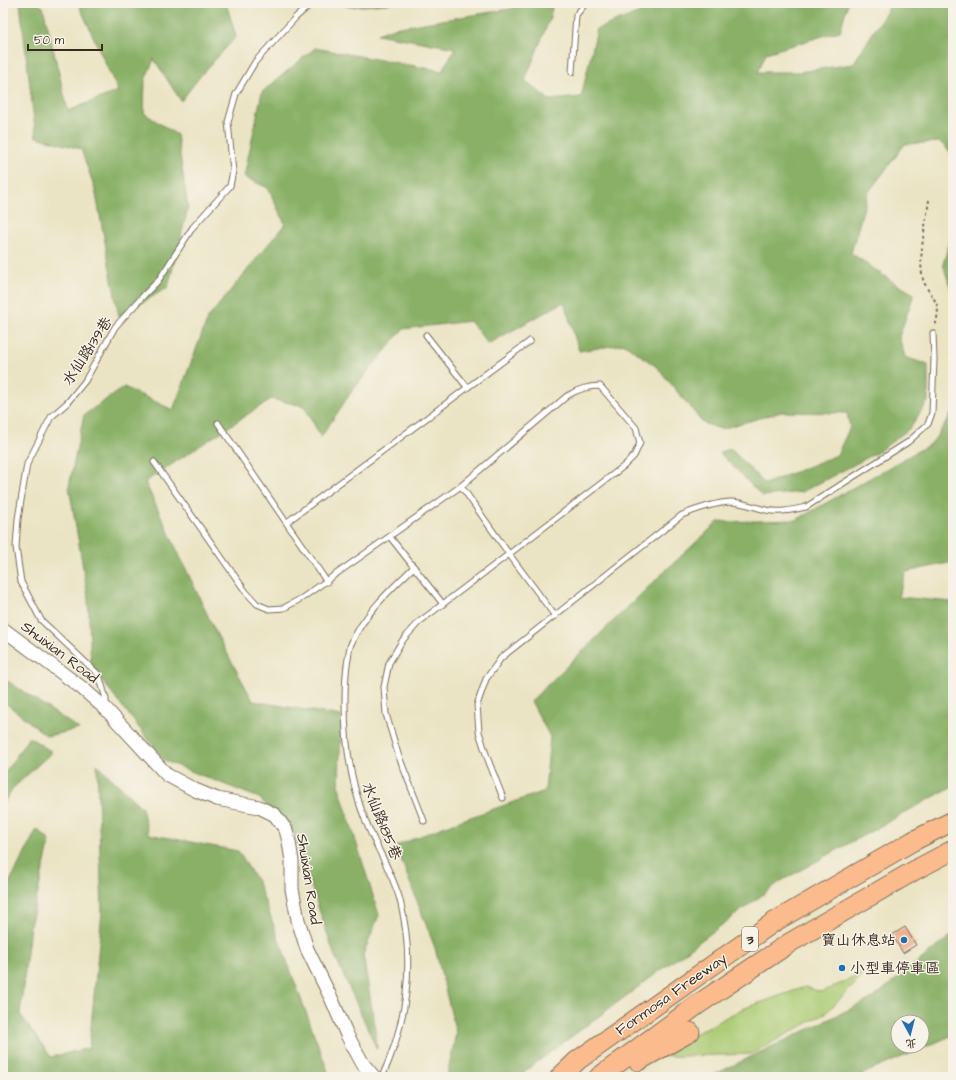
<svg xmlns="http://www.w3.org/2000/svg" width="956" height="1080" font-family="'Architects Daughter','LXGW WenKai TC',sans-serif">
<rect width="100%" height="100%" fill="#f7f3e8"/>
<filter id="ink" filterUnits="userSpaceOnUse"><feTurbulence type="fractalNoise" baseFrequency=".025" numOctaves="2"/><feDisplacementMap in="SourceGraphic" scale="8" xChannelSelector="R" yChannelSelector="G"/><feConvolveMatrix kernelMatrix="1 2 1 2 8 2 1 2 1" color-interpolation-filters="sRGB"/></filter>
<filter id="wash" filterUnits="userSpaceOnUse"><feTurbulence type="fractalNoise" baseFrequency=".012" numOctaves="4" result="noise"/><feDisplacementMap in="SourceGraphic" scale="16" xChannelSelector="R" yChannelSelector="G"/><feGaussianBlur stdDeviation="0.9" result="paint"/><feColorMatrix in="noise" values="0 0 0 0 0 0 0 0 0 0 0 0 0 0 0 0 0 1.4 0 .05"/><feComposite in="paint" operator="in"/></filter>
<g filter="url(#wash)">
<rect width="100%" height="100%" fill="#ebe4c4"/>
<!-- green -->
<polygon fill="#accc75" stroke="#747b4a" points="868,971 827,1012 751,1054 651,1057 742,1009 805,987 822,992"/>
<!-- forest -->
<g fill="#89b066" stroke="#626d42" fill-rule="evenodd">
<polygon points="20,3 36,3 43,7 68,111 118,91 78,3 226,3 236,37 201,75 181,101 154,59 145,80 144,113 177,135 188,208 168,287 119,317 95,189 81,149 36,137"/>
<polygon points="336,3 398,3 351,7"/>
<polygon points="532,3 553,3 550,18 525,80 549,100 581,97 597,29 662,3 848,3 840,31 766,53 758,72 799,72 853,64 892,3 953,3 953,155 940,142 905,144 868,193 851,253 893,282 914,294 899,337 905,357 928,365 928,401 909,429 878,452 802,492 762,496 719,452 731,449 765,484 837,455 850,427 847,413 781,412 721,429 703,423 658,368 625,344 579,351 564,302 488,344 470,321 403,329 352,391 321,437 304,406 271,399 145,482 215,631 253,701 341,716 339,787 379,915 363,955 375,1027 377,1049 334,954 293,832 259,798 165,761 91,666 88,597 69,486 84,415 124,387 173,410 208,318 285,224 268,188 244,177 262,92 315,48 442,71 455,48 377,34 394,28 510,9"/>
<polygon points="953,231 953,296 943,264"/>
<polygon points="953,412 953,562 906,572 898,597 953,602 953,786 781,881 517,1077 447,1077 456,1033 435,948 396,846 448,825 545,791 550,737 531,701 663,573 718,522 796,520 932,443"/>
<polygon points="3,678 79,729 47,736 3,701"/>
<polygon points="29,737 52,752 13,788 3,804 3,771 6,771"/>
<polygon points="97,764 142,808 148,834 238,851 258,883 330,1077 3,1077 3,887 7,887 37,829 50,841 30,926 20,1014 51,1057 89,1048 102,912"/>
<path d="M 953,934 L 953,1035 L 856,1077 L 709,1077 L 873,998 ZM 898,1022 L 922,1022 L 922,1046 L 898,1046 Z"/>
</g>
<g id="blocks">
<!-- building -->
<polygon fill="#eca882" points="905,927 916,945 903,953 892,935"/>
</g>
</g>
<g filter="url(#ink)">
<use href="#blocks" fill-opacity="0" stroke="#796b58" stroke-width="1"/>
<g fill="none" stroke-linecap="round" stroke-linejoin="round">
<defs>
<g id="service">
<polyline points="572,72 576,15 586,3"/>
<polyline points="426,335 467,387"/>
<polyline points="218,423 327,582"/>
<path d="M 154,462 L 246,592 L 257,604 L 269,609 L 284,608 L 302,598 L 461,486 L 567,396 C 578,389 587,386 600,386 L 636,428 L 640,443 L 634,456 L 624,466 L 509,554 L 555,616"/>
<polyline points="287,522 530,341"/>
<polyline points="390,537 443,604"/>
<polyline points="106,708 106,699 99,675 41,620 21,582 16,547 18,519 27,464 51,417 67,403 85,381 115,327 145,294 158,281 193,227 230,186 233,171 228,122 236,94 255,62 296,17 312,3"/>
<path d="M 503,798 L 487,757 L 479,732 L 477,705 L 486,679 L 501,658 L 682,515 C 697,509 713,503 730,502 C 742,502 754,507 766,510 C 780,513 792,510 806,507 L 908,442 L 928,424 L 932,413 L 934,359 L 933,333"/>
<polyline points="424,821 398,754 386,714 384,687 389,663 402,641 419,622 509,554 461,486"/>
<path d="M 382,1077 C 408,1020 415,961 400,900 C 392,872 377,849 366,822 C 351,785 345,744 345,704 C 345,689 345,674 348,659 C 349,654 349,648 351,644 C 364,614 390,590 414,567"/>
</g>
<polyline id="tertiary" points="3,629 82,688 106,709 167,775 195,790 217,799 259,807 275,815 286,830 289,842 292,861 292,889 298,920 307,949 332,1000 347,1035 363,1064 374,1077"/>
<g id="motorway">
<polyline points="638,1061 690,1032"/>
<polyline points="560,1077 578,1060 774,922 913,841 953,821"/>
<polyline points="599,1077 697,1005 791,942 917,869 953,850"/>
</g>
</defs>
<!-- service casing -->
<use href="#service" stroke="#796b58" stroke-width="7"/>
<!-- tertiary casing -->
<use href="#tertiary" stroke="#796b58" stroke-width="15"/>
<!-- motorway casing -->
<use href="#motorway" stroke="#796b58" stroke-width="21"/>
<!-- path -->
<path stroke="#796b58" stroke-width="2" stroke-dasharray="3 3" stroke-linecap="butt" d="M 929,200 C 926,223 919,252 922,274 C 923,286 933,295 937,305 C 939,311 937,320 935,326"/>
<!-- service -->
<use href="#service" stroke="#fff" stroke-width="5"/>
<!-- tertiary -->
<use href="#tertiary" stroke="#fff" stroke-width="13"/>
<!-- motorway -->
<use href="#motorway" stroke="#fbbb8c" stroke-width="19"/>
</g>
</g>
<!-- markers -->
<g fill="#1f6fb2" stroke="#f7f3e8" stroke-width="1.5">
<circle cx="904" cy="940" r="4"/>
<circle cx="842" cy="968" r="4"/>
</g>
<g text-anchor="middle" stroke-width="3" stroke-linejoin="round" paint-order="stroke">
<!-- shield labels -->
<rect fill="#f7f3e8" stroke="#73665b" stroke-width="1" x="742" y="927" width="16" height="24" rx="3"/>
<g font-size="14" font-weight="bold" fill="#3b2a1e">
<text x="750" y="944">3</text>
</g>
<!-- street labels -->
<g font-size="15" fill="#3b2a1e" stroke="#f7f3e8">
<text transform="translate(87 351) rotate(-57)" y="5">水仙路139巷</text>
<text transform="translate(60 652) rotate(37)" y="5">Shuixian Road</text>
<text transform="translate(382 821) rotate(68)" y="5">水仙路185巷</text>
<text transform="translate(309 879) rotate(81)" y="5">Shuixian Road</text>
<text transform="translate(671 994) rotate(-35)" y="5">Formosa Freeway</text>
</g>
<!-- poi labels -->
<g font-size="15" fill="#3b2a1e" stroke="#f7f3e8" text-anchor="end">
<text x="896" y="945">寶山休息站</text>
<text x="850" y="973" text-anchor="start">小型車停車區</text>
</g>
</g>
<!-- margin -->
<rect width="956" height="1080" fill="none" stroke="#f7f3e8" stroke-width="16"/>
<!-- north arrow -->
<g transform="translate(910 1034) rotate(173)"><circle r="19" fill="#f7f3e8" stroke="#aca397"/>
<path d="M0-3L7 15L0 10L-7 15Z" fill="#1f6fb2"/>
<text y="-6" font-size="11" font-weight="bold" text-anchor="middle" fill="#3b2a1e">北</text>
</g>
<!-- scale -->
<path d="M28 44v6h74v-6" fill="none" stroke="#3b2a1e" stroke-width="2"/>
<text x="34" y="44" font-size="12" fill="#3b2a1e" stroke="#f7f3e8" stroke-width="3" paint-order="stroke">50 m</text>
</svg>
